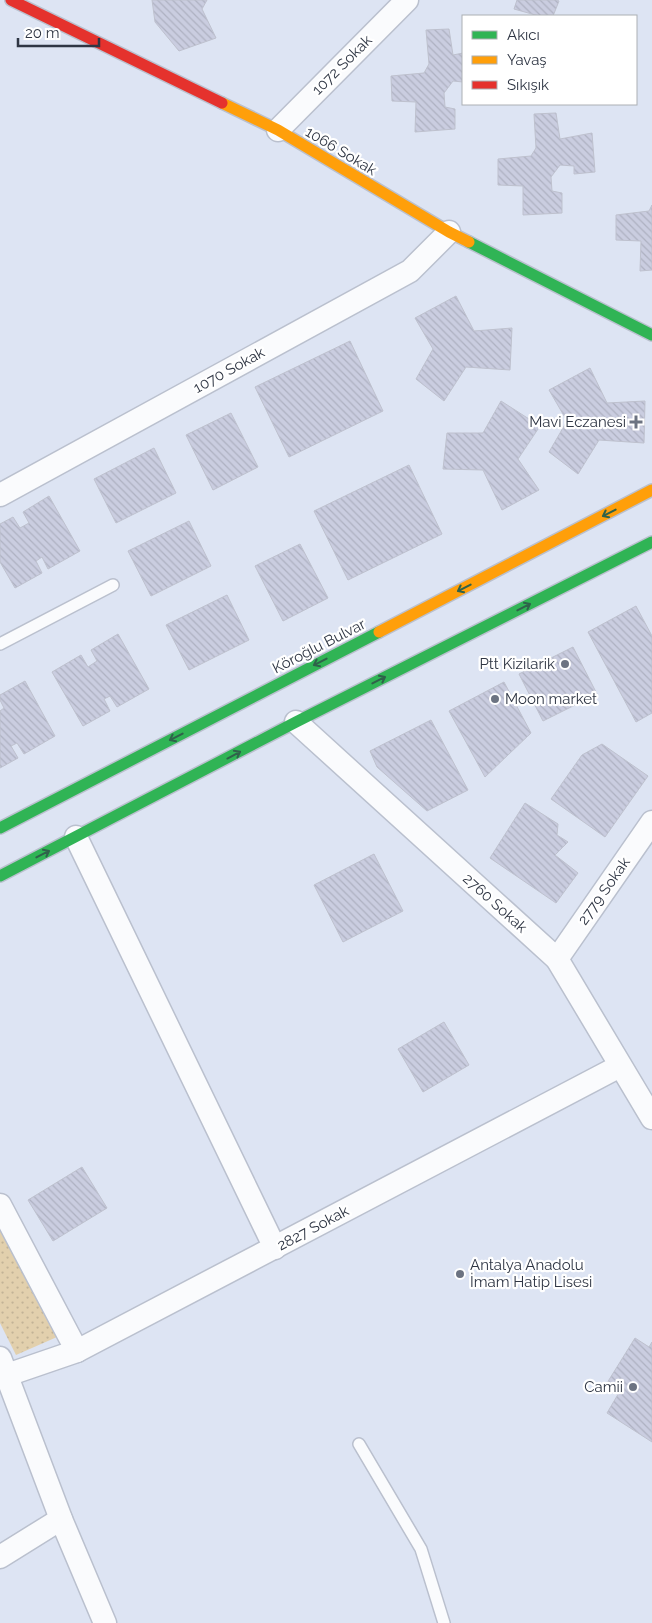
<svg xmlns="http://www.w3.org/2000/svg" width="652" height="1623" font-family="Raleway,sans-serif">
<defs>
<pattern id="park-dots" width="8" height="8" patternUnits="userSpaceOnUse" patternTransform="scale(1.25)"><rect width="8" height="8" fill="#e2d0ad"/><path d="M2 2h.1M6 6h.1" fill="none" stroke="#c2b396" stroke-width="1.8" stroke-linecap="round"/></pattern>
<pattern id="building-back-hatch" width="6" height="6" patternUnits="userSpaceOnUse" patternTransform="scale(1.25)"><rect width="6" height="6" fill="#cacde0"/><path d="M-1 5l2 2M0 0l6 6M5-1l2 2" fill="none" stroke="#aeb1c1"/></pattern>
</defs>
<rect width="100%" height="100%" fill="#dde4f3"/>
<!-- park -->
<polygon fill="url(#park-dots)" points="0,1229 57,1337 16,1355 0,1323"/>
<!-- building -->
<g fill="url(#building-back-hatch)" stroke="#bec1ce">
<polygon points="152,0 207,0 202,9 216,38 179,51 155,22"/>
<polygon points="517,0 557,0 559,1 553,16 539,16 514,9"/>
<polygon points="449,29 453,55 463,53 463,82 453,81 444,93 445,107 455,109 455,129 415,132 416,102 392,101 391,76 424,73 429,64 426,30"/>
<polygon points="556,113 560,139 592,133 595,172 574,174 574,166 560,165 551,177 552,191 562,193 562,213 523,215 523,186 498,185 498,159 531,156 536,148 534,114"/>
<polygon points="652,205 652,270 640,271 641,241 616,240 616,215 649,211"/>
<polygon points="456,296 474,331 512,328 510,370 466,367 444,401 416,379 433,349 415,318"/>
<polygon points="350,341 383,411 289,457 255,387"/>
<polygon points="590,368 607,403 645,401 644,443 599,440 578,474 549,452 567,421 549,390"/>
<polygon points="501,401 540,426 518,459 539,490 502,510 483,470 443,469 447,433 483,433"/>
<polygon points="231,413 258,467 213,490 186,435"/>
<polygon points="154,448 176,493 116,523 94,479"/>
<polygon points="409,465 442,534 348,580 314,511"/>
<polygon points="49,496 80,551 48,569 42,557 36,561 42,573 15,588 0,562 0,524 13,517 20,528 29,523 23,512"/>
<polygon points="189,521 211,566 151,596 128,551"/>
<polygon points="300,544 328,598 283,621 255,566"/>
<polygon points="227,595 249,640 189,670 166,625"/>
<polygon points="636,606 652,636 652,713 636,722 588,632"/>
<polygon points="118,634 149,689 117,707 110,696 104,699 110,711 83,726 52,672 81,655 88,667 97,661 91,650"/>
<polygon points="573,647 597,694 543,721 519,674"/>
<polygon points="25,681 55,736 24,754 17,743 11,746 18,758 0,768 0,711 4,708 0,700 0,695"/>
<polygon points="504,682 531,733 485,777 449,711"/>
<polygon points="431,720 468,790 427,811 377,767 370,751"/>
<polygon points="602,744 648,776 605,837 551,799 582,755"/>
<polygon points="525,803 558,824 557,835 568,842 555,855 578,873 556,903 490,858"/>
<polygon points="374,854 403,911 343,942 314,885"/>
<polygon points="444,1022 469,1065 423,1092 398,1049"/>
<polygon points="82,1167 107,1208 53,1241 28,1200"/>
<polygon points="635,1338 649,1347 652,1342 652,1442 607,1413 620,1391 607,1383"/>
</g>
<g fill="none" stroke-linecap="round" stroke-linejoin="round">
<defs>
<g id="lane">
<polyline points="0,644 113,585"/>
<polyline points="359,1444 421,1549 444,1623"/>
</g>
<g id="street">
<polyline points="278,130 407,0"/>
<polyline points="0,495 410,271 449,232"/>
<polyline points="296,722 557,959 652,1118"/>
<polyline points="76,837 275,1248"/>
<polyline points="557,959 652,822"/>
<polyline points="0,1205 77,1351"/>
<polyline points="0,1358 61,1519 105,1623"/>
<polyline points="0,1376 7,1375 77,1351 620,1066"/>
<polyline points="0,1557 61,1519"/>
</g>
<g id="fast">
<polyline points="469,242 652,335"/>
<polyline points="0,828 379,632"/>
<polyline points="0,876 296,722 652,542"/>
</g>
<g id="slow">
<polyline points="222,103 278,130 449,232 469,242"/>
<polyline points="379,632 652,490"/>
</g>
<polyline id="jam" points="11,0 222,103"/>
</defs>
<!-- lane casing -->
<use href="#lane" stroke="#bac0ce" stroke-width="14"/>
<!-- street casing -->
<use href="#street" stroke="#bac0ce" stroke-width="25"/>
<!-- fast casing -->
<use href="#fast" stroke="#bac0ce" stroke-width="14"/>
<!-- slow casing -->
<use href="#slow" stroke="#bac0ce" stroke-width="14"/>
<!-- jam casing -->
<use href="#jam" stroke="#bac0ce" stroke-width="14"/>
<!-- lane -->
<use href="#lane" stroke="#fafbfd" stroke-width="11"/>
<!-- street -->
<use href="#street" stroke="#fafbfd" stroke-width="22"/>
<!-- fast -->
<use href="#fast" stroke="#30b455" stroke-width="11"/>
<!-- slow -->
<use href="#slow" stroke="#ff9f0a" stroke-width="11"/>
<!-- jam -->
<use href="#jam" stroke="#e5322d" stroke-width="11"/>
</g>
<!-- one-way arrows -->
<defs><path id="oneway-shaft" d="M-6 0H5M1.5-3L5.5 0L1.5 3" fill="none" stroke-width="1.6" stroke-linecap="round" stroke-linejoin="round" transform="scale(1.25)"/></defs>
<g stroke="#2f624a">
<use href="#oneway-shaft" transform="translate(609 513) rotate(153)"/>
<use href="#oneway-shaft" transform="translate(464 588) rotate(153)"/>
<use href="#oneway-shaft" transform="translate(524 607) rotate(-27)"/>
<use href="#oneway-shaft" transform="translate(320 662) rotate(153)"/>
<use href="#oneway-shaft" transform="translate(379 680) rotate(-27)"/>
<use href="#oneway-shaft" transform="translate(176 737) rotate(153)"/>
<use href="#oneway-shaft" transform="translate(234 755) rotate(-28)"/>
<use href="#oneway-shaft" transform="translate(43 854) rotate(-27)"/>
</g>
<!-- markers -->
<g fill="#6c7381" stroke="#fff" stroke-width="2">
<path d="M633.5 414.5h5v5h5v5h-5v5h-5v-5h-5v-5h5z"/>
<circle cx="565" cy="664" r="5"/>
<circle cx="495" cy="699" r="5"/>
<circle cx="460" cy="1274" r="5"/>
<circle cx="633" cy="1387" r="5"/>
</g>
<g text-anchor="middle" stroke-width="4.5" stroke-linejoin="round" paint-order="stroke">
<!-- street labels -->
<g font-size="15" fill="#2f3644" stroke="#fff">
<text transform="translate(342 65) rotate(-45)" y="5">1072 Sokak</text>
<text transform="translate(341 151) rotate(31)" y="5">1066 Sokak</text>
<text transform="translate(229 370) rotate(-29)" y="5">1070 Sokak</text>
<text transform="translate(319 646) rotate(-27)" y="5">Köroğlu Bulvar</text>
<text transform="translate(604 891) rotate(-55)" y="5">2779 Sokak</text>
<text transform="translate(495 903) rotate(42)" y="5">2760 Sokak</text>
<text transform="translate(313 1228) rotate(-28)" y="5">2827 Sokak</text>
</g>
<!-- poi labels -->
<g font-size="15" fill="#2f3644" stroke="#fff" text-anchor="end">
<text x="626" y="427">Mavi Eczanesi</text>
<text x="555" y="669">Ptt Kizilarik</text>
<text x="505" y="704" text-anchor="start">Moon market</text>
<text x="470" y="1270" text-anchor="start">Antalya Anadolu<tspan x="470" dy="17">İmam Hatip Lisesi</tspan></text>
<text x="623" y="1392">Camii</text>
</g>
</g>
<!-- legend -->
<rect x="462" y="15" width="175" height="90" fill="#ffffff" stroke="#acafb4"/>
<rect x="472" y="31" width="25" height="8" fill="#30b455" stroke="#acafb4"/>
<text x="507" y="40" font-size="15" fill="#2f3644">Akıcı</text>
<rect x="472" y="56" width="25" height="8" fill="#ff9f0a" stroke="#acafb4"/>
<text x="507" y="65" font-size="15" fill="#2f3644">Yavaş</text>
<rect x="472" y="81" width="25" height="8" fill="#e5322d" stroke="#acafb4"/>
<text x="507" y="90" font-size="15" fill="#2f3644">Sıkışık</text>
<!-- scale -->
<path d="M18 38v8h81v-8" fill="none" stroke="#2f3644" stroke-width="2.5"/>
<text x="25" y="38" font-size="15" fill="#2f3644" stroke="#ffffff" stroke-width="4" paint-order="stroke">20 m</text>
</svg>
